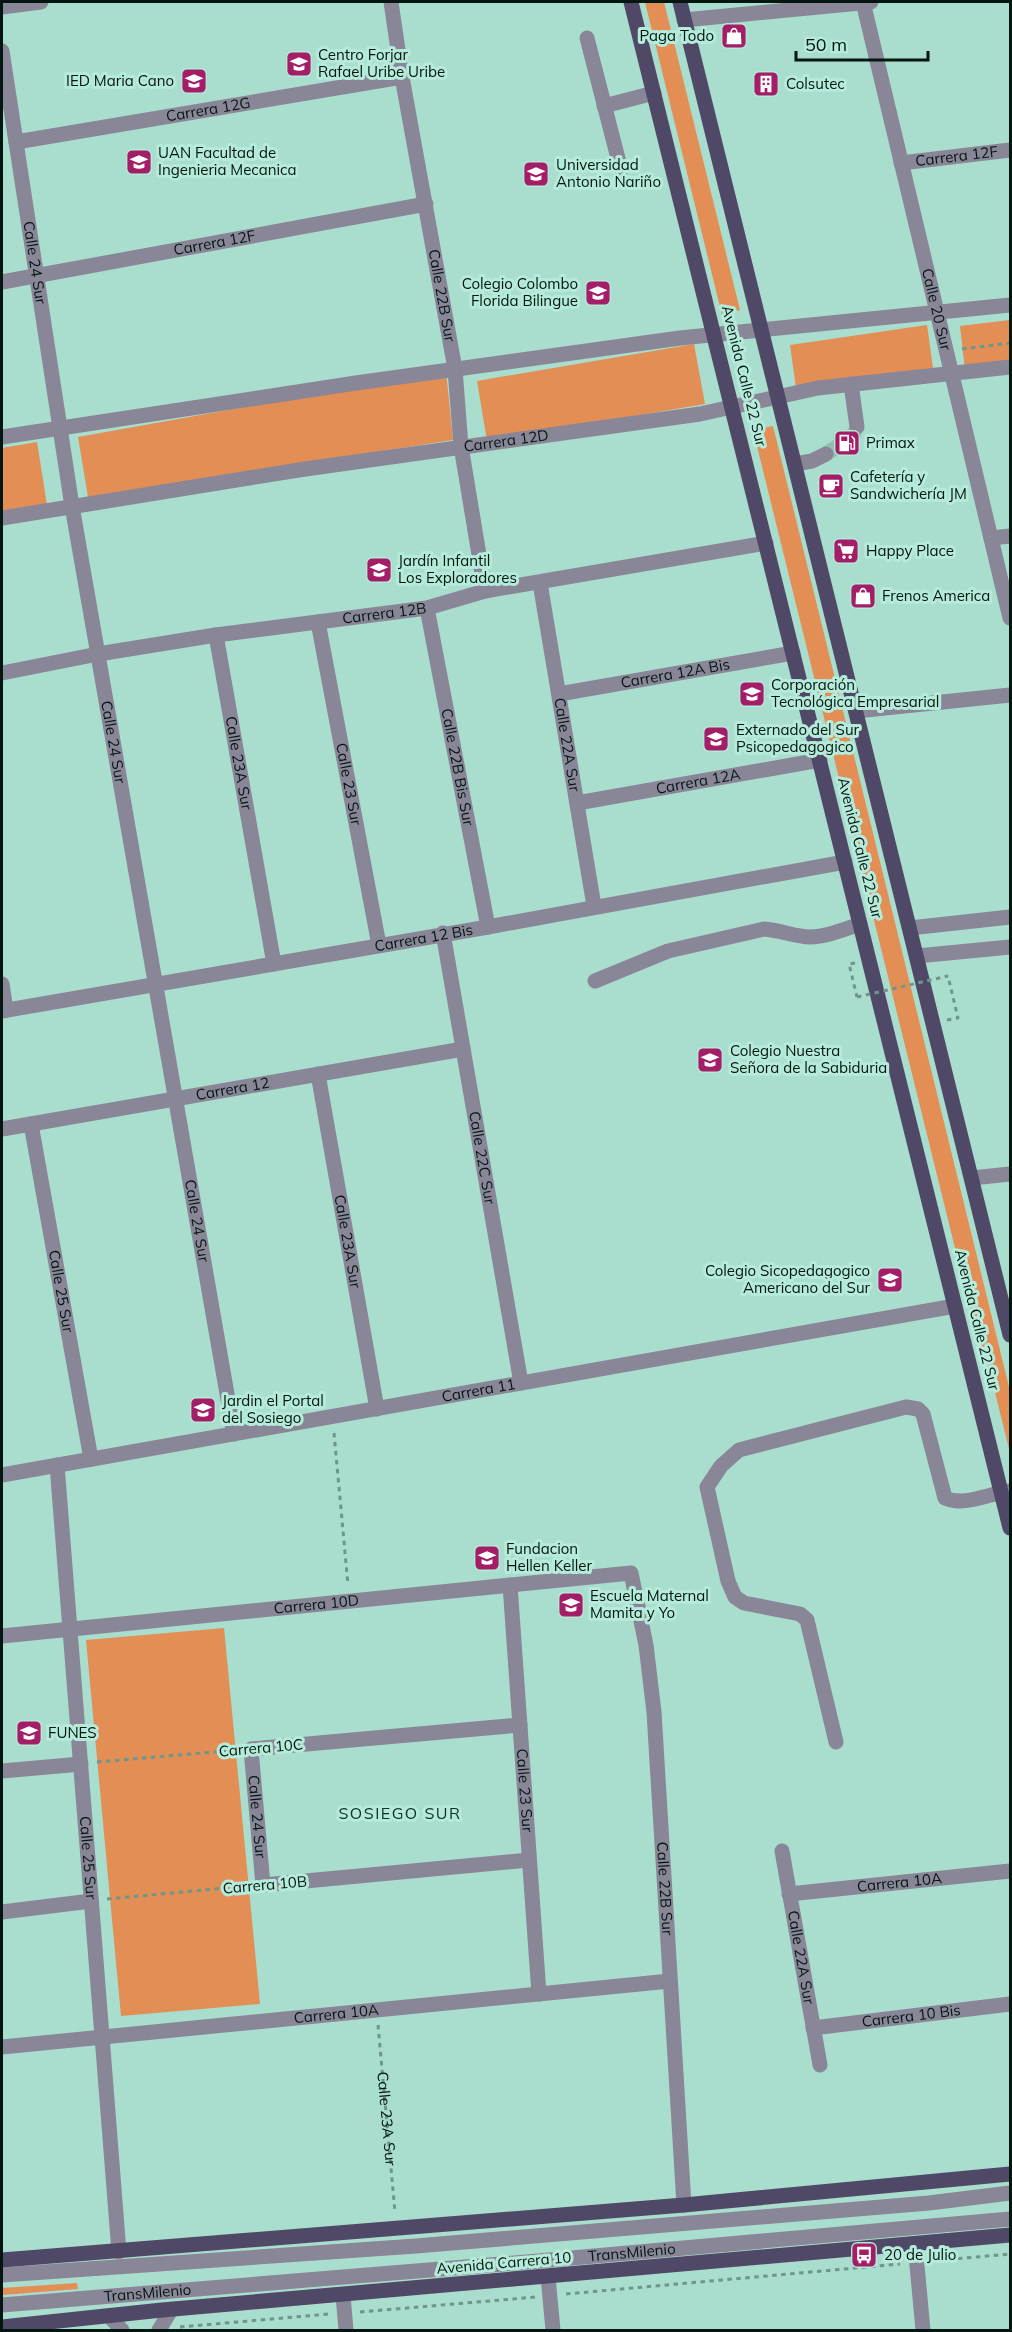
<svg xmlns="http://www.w3.org/2000/svg" width="1012" height="2332" font-family="Mulish,sans-serif">
<rect width="100%" height="100%" fill="#a9ddcd"/>
<!-- green -->
<g fill="#e28e55">
<polygon points="645,2 664,2 740,310 722,315"/>
<polygon points="1010,320 1010,364 965,370 960,326"/>
<polygon points="927,325 933,368 796,388 790,345"/>
<polygon points="694,344 705,404 487,441 477,381"/>
<polygon points="446,371 453,440 88,497 78,437"/>
<polygon points="773,426 1010,1391 1010,1453 987,1360 976,1333 753,430"/>
<polygon points="37,442 47,505 2,513 2,448"/>
<polygon points="224,1628 260,2004 121,2016 86,1640"/>
<polygon points="77,2283 78,2289 2,2295 2,2288"/>
</g>
<g fill="none" stroke-linecap="round" stroke-linejoin="round">
<!-- minor-tunnel -->
<polyline stroke="#90bfb1" stroke-width="15" stroke-dasharray="15 8" stroke-linecap="butt" points="826,454 852,437 857,427"/>
<!-- path -->
<g stroke="#6e968a" stroke-width="3" stroke-dasharray="4.5 4.5" stroke-linecap="butt">
<polyline points="962,349 1010,343"/>
<polyline points="855,963 849,964 857,997"/>
<polyline points="947,1020 958,1018 948,976"/>
<polyline points="334,1433 348,1585"/>
<polyline points="97,1762 237,1750"/>
<polyline points="107,1899 247,1886"/>
<path id="s1" d="M 378,2025 L 395,2212"/>
<polyline points="931,2261 1010,2254"/>
<polyline points="566,2294 900,2264"/>
<polyline points="360,2312 536,2297"/>
<polyline points="180,2327 329,2314"/>
</g>
<!-- minor -->
<g stroke="#898698" stroke-width="15">
<path id="s2" d="M 391,2 L 402,77 L 455,369 L 461,446 L 485,591"/>
<path id="s3" d="M 863,2 L 1010,618"/>
<polyline points="2,7 41,2"/>
<polyline points="684,20 871,2"/>
<polyline points="587,38 621,170"/>
<path id="s4" d="M 2,51 L 72,506 L 234,1434"/>
<polyline points="604,106 654,93"/>
<path id="s5" d="M 16,142 L 402,77"/>
<path id="s6" d="M 901,163 L 1010,150"/>
<path id="s7" d="M 2,282 L 426,204"/>
<polyline points="851,384 857,427"/>
<polyline points="2,437 356,383 680,338 1010,305"/>
<polyline points="795,464 812,461 826,454"/>
<path id="s8" d="M 2,518 L 305,469 L 700,414 L 818,388 L 1010,367"/>
<polyline points="991,538 1010,536"/>
<path id="s9" d="M 540,583 L 594,906"/>
<path id="s10" d="M 427,608 L 488,927"/>
<path id="s11" d="M 318,622 L 379,945"/>
<path id="s12" d="M 216,635 L 274,964"/>
<path id="s13" d="M 2,673 L 98,654 L 216,635 L 427,608 L 485,591 L 766,543"/>
<path id="s14" d="M 559,694 L 793,653"/>
<polyline points="856,711 1010,695"/>
<path id="s15" d="M 577,803 L 820,760"/>
<polyline points="910,928 1010,917"/>
<path id="s16" d="M 443,933 L 521,1383"/>
<polyline points="917,956 1010,947"/>
<path d="M 595,981 L 668,951 L 764,929 C 780,930 795,937 810,937 C 827,937 845,929 860,924"/>
<polyline points="2,984 6,1010"/>
<path id="s17" d="M 2,1011 L 488,927 L 845,862"/>
<path id="s18" d="M 318,1074 L 377,1409"/>
<path id="s19" d="M 31,1124 L 91,1459"/>
<path id="s20" d="M 2,1129 L 463,1049"/>
<polyline points="972,1178 1010,1174"/>
<path id="s21" d="M 57,1465 L 119,2252"/>
<path id="s22" d="M 2,1475 L 955,1306"/>
<path id="s23" d="M 510,1585 L 539,1994"/>
<path id="s24" d="M 2,1636 L 631,1573 L 646,1645 L 654,1712 L 684,2205"/>
<path id="s25" d="M 520,1725 L 251,1749 L 263,1885 L 529,1860"/>
<path d="M 836,1742 L 807,1620 L 800,1614 L 744,1603 L 735,1597 L 728,1581 L 707,1487 L 721,1466 L 739,1450 L 906,1407 L 918,1409 L 923,1414 L 945,1498 C 964,1507 990,1493 1010,1491"/>
<polyline points="2,1771 81,1764"/>
<path id="s26" d="M 782,1851 L 820,2065"/>
<path id="s27" d="M 789,1894 L 1010,1871"/>
<polyline points="2,1912 91,1901"/>
<path id="s28" d="M 813,2028 L 1010,2004"/>
<path id="s29" d="M 2,2047 L 670,1981"/>
<polyline points="915,2244 923,2330"/>
<polyline points="2,2275 416,2246 929,2203 1010,2193"/>
<polyline points="548,2277 553,2330"/>
<polyline points="343,2295 346,2330"/>
<path id="s30" d="M 2,2305 L 527,2262 L 1010,2219"/>
<polyline points="109,2316 122,2330"/>
<polyline points="159,2330 171,2310"/>
</g>
<!-- major -->
<g stroke="#4f4967" stroke-width="15">
<polyline points="631,2 1010,1528"/>
<polyline points="680,2 1010,1335"/>
<polyline points="2,2260 684,2205 1010,2174"/>
<polyline points="2,2327 162,2310 1010,2235"/>
</g>
<!-- path-bridge -->
<polyline stroke="#6e968a" stroke-width="3" stroke-dasharray="4.5 4.5" stroke-linecap="butt" points="857,997 948,976"/>
</g>
<!-- icons -->
<defs>
<symbol id="shop-square" viewBox="-11 -11 22 22"><rect x="-9" y="-9" width="18" height="18" rx="4" fill="#a41d67" stroke="#b6eada"/><path d="M-5-2.5h2.3a2.7 3.5 0 0 1 5.4 0H5L5.5 6h-11ZM-1.5-2.5h3a1.5 2.3 0 0 0-3 0Z" fill="#fff"/></symbol>
<symbol id="university-square" viewBox="-11 -11 22 22"><rect x="-9" y="-9" width="18" height="18" rx="4" fill="#a41d67" stroke="#b6eada"/><path d="M0-5L7-2L0 1L-7-2ZM-4 1L0 2.5L4 1V4Q0 6-4 4Z" fill="#fff"/></symbol>
<symbol id="school-square" viewBox="-11 -11 22 22"><rect x="-9" y="-9" width="18" height="18" rx="4" fill="#a41d67" stroke="#b6eada"/><path d="M0-5L7-2L0 1L-7-2ZM-4 1L0 2.5L4 1V4Q0 6-4 4Z" fill="#fff"/></symbol>
<symbol id="building-square" viewBox="-11 -11 22 22"><rect x="-9" y="-9" width="18" height="18" rx="4" fill="#a41d67" stroke="#b6eada"/><path d="M-4-6H4V6H1V3H-1V6H-4ZM-2.5-4.3h1.7v1.8h-1.7ZM.8-4.3h1.7v1.8H.8ZM-2.5-1h1.7V.8h-1.7ZM.8-1h1.7V.8H.8Z" fill="#fff"/></symbol>
<symbol id="fuel-square" viewBox="-11 -11 22 22"><rect x="-9" y="-9" width="18" height="18" rx="4" fill="#a41d67" stroke="#b6eada"/><path d="M-5.5-6h7V0h2V4h1.3V-2.5L3-4.5l.8-.8L6-3V5H2.5V1h-1V6h-7ZM-4.2-4.7v3.2H.2V-4.7Z" fill="#fff"/></symbol>
<symbol id="cafe-square" viewBox="-11 -11 22 22"><rect x="-9" y="-9" width="18" height="18" rx="4" fill="#a41d67" stroke="#b6eada"/><path d="M-5.5-4.5H6V0H3Q3 3.5 0 3.5H-2.5Q-5.5 3.5-5.5 0ZM3-3.2v2h1.7v-2ZM-6 4.5H4V6H-6Z" fill="#fff"/></symbol>
<symbol id="supermarket-square" viewBox="-11 -11 22 22"><rect x="-9" y="-9" width="18" height="18" rx="4" fill="#a41d67" stroke="#b6eada"/><path d="M-6-5.5h2.5l.6 2H6L4.5 2H-2.5L-4.4-4H-6ZM-1.5 3.2a1.3 1.3 0 1 0 .1 0ZM3 3.2a1.3 1.3 0 1 0 .1 0Z" fill="#fff"/></symbol>
<symbol id="bus-square" viewBox="-11 -11 22 22"><rect x="-9" y="-9" width="18" height="18" rx="4" fill="#a41d67" stroke="#b6eada"/><path d="M-5-6H5V4H4V6H2V4H-2V6H-4V4H-5ZM-3.5-4V0h7V-4ZM-3.5 1.2v1.5H-2V1.2ZM2 1.2v1.5H3.5V1.2Z" fill="#fff"/></symbol>
</defs>
<g fill-rule="evenodd">
<use href="#shop-square" x="719" y="21" width="30" height="30"/>
<use href="#university-square" x="284" y="49" width="30" height="30"/>
<use href="#school-square" x="179" y="66" width="30" height="30"/>
<use href="#building-square" x="751" y="69" width="30" height="30"/>
<use href="#university-square" x="124" y="147" width="30" height="30"/>
<use href="#university-square" x="521" y="159" width="30" height="30"/>
<use href="#school-square" x="583" y="278" width="30" height="30"/>
<use href="#fuel-square" x="832" y="428" width="30" height="30"/>
<use href="#cafe-square" x="816" y="471" width="30" height="30"/>
<use href="#supermarket-square" x="831" y="536" width="30" height="30"/>
<use href="#school-square" x="364" y="555" width="30" height="30"/>
<use href="#shop-square" x="848" y="581" width="30" height="30"/>
<use href="#university-square" x="737" y="679" width="30" height="30"/>
<use href="#university-square" x="701" y="724" width="30" height="30"/>
<use href="#school-square" x="695" y="1045" width="30" height="30"/>
<use href="#school-square" x="875" y="1265" width="30" height="30"/>
<use href="#school-square" x="188" y="1395" width="30" height="30"/>
<use href="#school-square" x="472" y="1543" width="30" height="30"/>
<use href="#school-square" x="556" y="1590" width="30" height="30"/>
<use href="#school-square" x="14" y="1718" width="30" height="30"/>
<use href="#bus-square" x="849" y="2240" width="30" height="30"/>
</g>
<g text-anchor="middle" stroke-width="6" stroke-linejoin="round" paint-order="stroke">
<!-- poi labels -->
<g font-size="15" fill="#031610" stroke="#b6eada" text-anchor="start">
<text x="714" y="41" text-anchor="end">Paga Todo</text>
<text x="318" y="60">Centro Forjar<tspan x="318" dy="17">Rafael Uribe Uribe</tspan></text>
<text x="174" y="86" text-anchor="end">IED Maria Cano</text>
<text x="786" y="89">Colsutec</text>
<text x="158" y="158">UAN Facultad de<tspan x="158" dy="17">Ingenieria Mecanica</tspan></text>
<text x="556" y="170">Universidad<tspan x="556" dy="17">Antonio Nariño</tspan></text>
<text x="578" y="289" text-anchor="end">Colegio Colombo<tspan x="578" dy="17">Florida Bilingue</tspan></text>
<text x="866" y="448">Primax</text>
<text x="850" y="482">Cafetería y<tspan x="850" dy="17">Sandwichería JM</tspan></text>
<text x="866" y="556">Happy Place</text>
<text x="398" y="566">Jardín Infantil<tspan x="398" dy="17">Los Exploradores</tspan></text>
<text x="882" y="601">Frenos America</text>
<text x="771" y="690">Corporación<tspan x="771" dy="17">Tecnológica Empresarial</tspan></text>
<text x="736" y="735">Externado del Sur<tspan x="736" dy="17">Psicopedagogico</tspan></text>
<text x="730" y="1056">Colegio Nuestra<tspan x="730" dy="17">Señora de la Sabiduria</tspan></text>
<text x="870" y="1276" text-anchor="end">Colegio Sicopedagogico<tspan x="870" dy="17">Americano del Sur</tspan></text>
<text x="222" y="1406">Jardin el Portal<tspan x="222" dy="17">del Sosiego</tspan></text>
<text x="506" y="1554">Fundacion<tspan x="506" dy="17">Hellen Keller</tspan></text>
<text x="590" y="1601">Escuela Maternal<tspan x="590" dy="17">Mamita y Yo</tspan></text>
<text x="48" y="1738">FUNES</text>
<text x="884" y="2260">20 de Julio</text>
</g>
<!-- street labels -->
<g font-size="15" fill="#031610" stroke="#b6eada">
<text dy="5" stroke="none"><textPath href="#s5" startOffset="195">Carrera 12G</textPath></text>
<text dy="5" stroke="none"><textPath href="#s6" startOffset="56">Carrera 12F</textPath></text>
<text dy="5" stroke="none"><textPath href="#s7" startOffset="216">Carrera 12F</textPath></text>
<text dy="5" stroke="none"><textPath href="#s4" startOffset="214">Calle 24 Sur</textPath></text>
<text dy="5" stroke="none"><textPath href="#s2" startOffset="298">Calle 22B Sur</textPath></text>
<text dy="5" stroke="none"><textPath href="#s3" startOffset="316">Calle 20 Sur</textPath></text>
<text transform="translate(744 376) rotate(76)" y="5">Avenida Calle 22 Sur</text>
<text dy="5" stroke="none"><textPath href="#s8" startOffset="510">Carrera 12D</textPath></text>
<text dy="5" stroke="none"><textPath href="#s13" startOffset="387">Carrera 12B</textPath></text>
<text dy="5" stroke="none"><textPath href="#s14" startOffset="118">Carrera 12A Bis</textPath></text>
<text dy="5" stroke="none"><textPath href="#s4" startOffset="700">Calle 24 Sur</textPath></text>
<text dy="5" stroke="none"><textPath href="#s9" startOffset="164">Calle 22A Sur</textPath></text>
<text dy="5" stroke="none"><textPath href="#s12" startOffset="130">Calle 23A Sur</textPath></text>
<text dy="5" stroke="none"><textPath href="#s10" startOffset="162">Calle 22B Bis Sur</textPath></text>
<text dy="5" stroke="none"><textPath href="#s15" startOffset="123">Carrera 12A</textPath></text>
<text dy="5" stroke="none"><textPath href="#s11" startOffset="165">Calle 23 Sur</textPath></text>
<text transform="translate(860 848) rotate(76)" y="5">Avenida Calle 22 Sur</text>
<text dy="5" stroke="none"><textPath href="#s17" startOffset="428">Carrera 12 Bis</textPath></text>
<text dy="5" stroke="none"><textPath href="#s20" startOffset="234">Carrera 12</textPath></text>
<text dy="5" stroke="none"><textPath href="#s16" startOffset="228">Calle 22C Sur</textPath></text>
<text dy="5" stroke="none"><textPath href="#s4" startOffset="1186">Calle 24 Sur</textPath></text>
<text dy="5" stroke="none"><textPath href="#s18" startOffset="170">Calle 23A Sur</textPath></text>
<text dy="5" stroke="none"><textPath href="#s19" startOffset="170">Calle 25 Sur</textPath></text>
<text transform="translate(977 1320) rotate(76)" y="5">Avenida Calle 22 Sur</text>
<text dy="5" stroke="none"><textPath href="#s22" startOffset="484">Carrera 11</textPath></text>
<text dy="5" stroke="none"><textPath href="#s24" startOffset="316">Carrera 10D</textPath></text>
<text transform="translate(261 1748) rotate(-5)" y="5">Carrera 10C</text>
<text dy="5" stroke="none"><textPath href="#s23" startOffset="206">Calle 23 Sur</textPath></text>
<text dy="5" stroke="none"><textPath href="#s25" startOffset="338">Calle 24 Sur</textPath></text>
<text dy="5" stroke="none"><textPath href="#s21" startOffset="394">Calle 25 Sur</textPath></text>
<text dy="5" stroke="none"><textPath href="#s27" startOffset="111">Carrera 10A</textPath></text>
<text transform="translate(265 1885) rotate(-5)" y="5">Carrera 10B</text>
<text dy="5" stroke="none"><textPath href="#s24" startOffset="950">Calle 22B Sur</textPath></text>
<text dy="5" stroke="none"><textPath href="#s26" startOffset="108">Calle 22A Sur</textPath></text>
<text dy="5" stroke="none"><textPath href="#s29" startOffset="336">Carrera 10A</textPath></text>
<text dy="5" stroke="none"><textPath href="#s28" startOffset="99">Carrera 10 Bis</textPath></text>
<text dy="5" stroke="none"><textPath href="#s1" startOffset="94">Calle 23A Sur</textPath></text>
<text dy="5" stroke="none"><textPath href="#s30" startOffset="632">TransMilenio</textPath></text>
<text transform="translate(504 2263) rotate(-5)" y="5">Avenida Carrera 10</text>
<text dy="5" stroke="none"><textPath href="#s30" startOffset="146">TransMilenio</textPath></text>
</g>
<!-- neighbourhood labels -->
<g font-size="16" letter-spacing="1.5" fill="#0c332a" stroke="#b6eada">
<text x="400" y="1819">SOSIEGO SUR</text>
</g>
</g>
<!-- border -->
<rect width="1012" height="2332" fill="none" stroke="#031610" stroke-width="6"/>
<!-- scale -->
<path d="M796 51v9h132v-9" fill="none" stroke="#031610" stroke-width="3"/>
<text x="805" y="51" font-size="18" fill="#031610" stroke="#b6eada" stroke-width="4.5" paint-order="stroke">50 m</text>
</svg>
